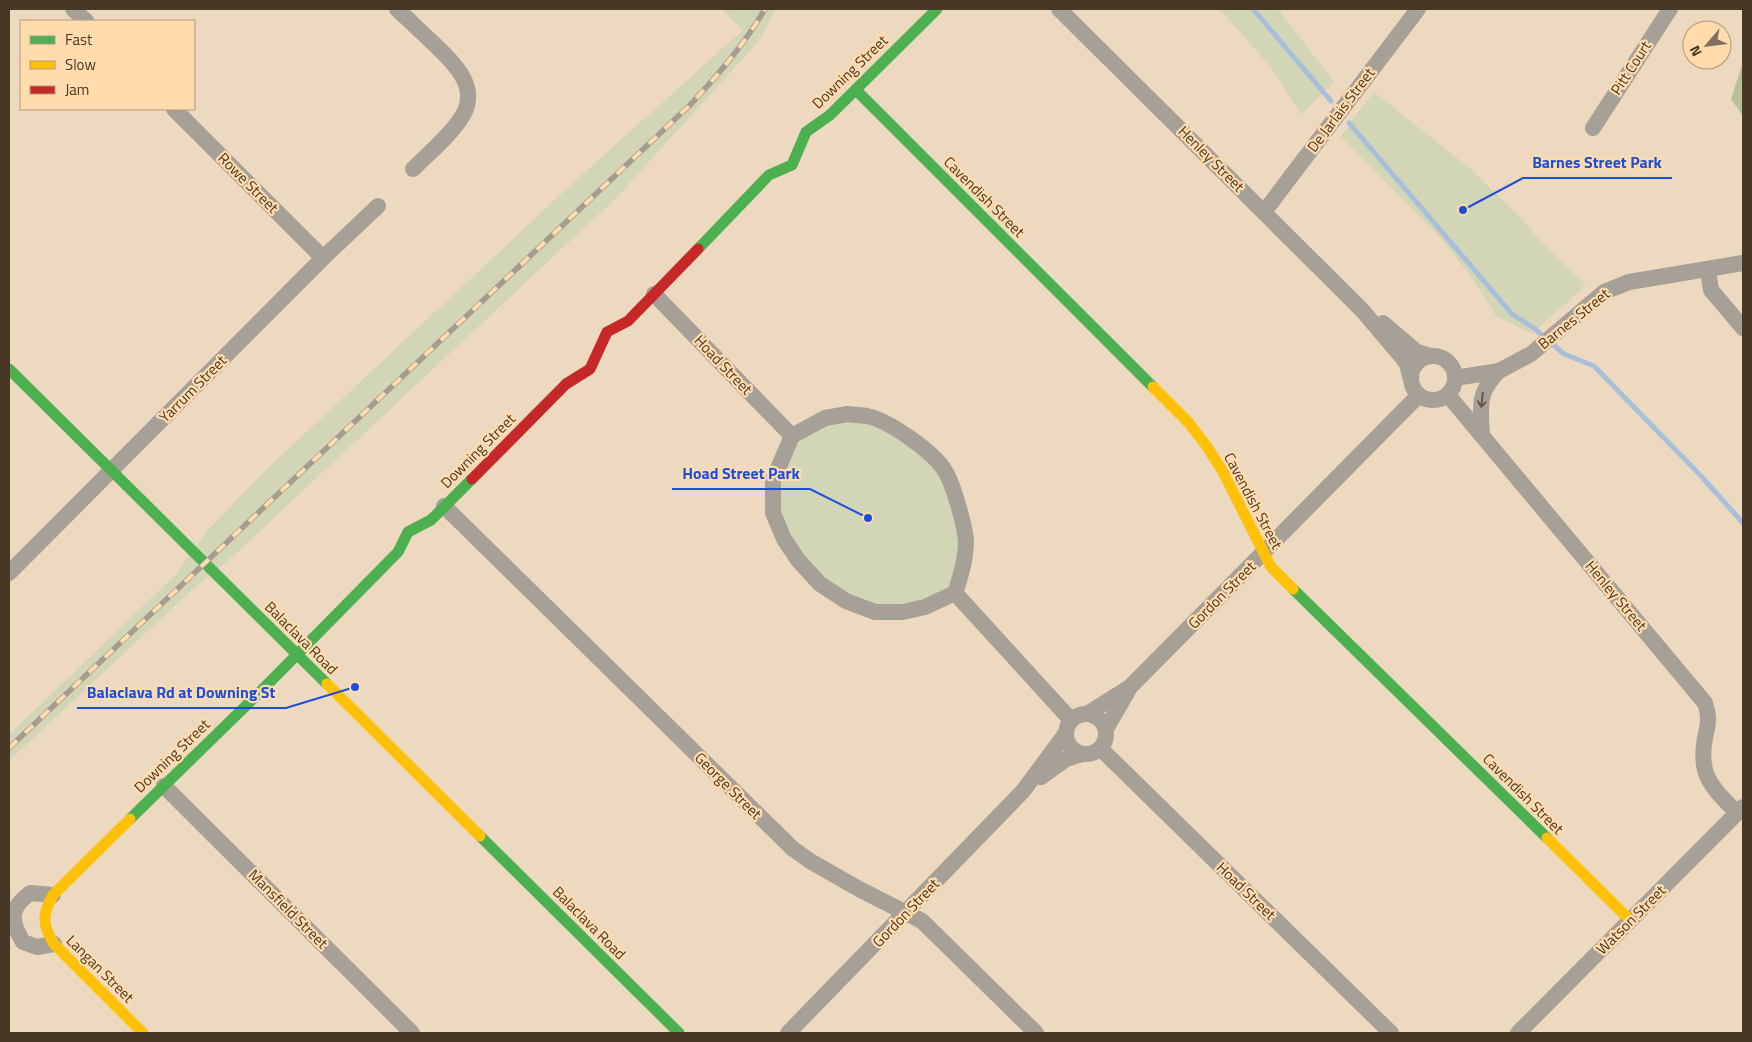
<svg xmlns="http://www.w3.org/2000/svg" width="1752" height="1042" font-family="'Titillium Web',sans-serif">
<rect width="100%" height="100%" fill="#edd9c0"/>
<!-- green -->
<g fill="#d2d5b6">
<polygon points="722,9 776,9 758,42 616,198 232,557 194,588 9,761 9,735 176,574 207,531 267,469 575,181 743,30"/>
<polygon points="1220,9 1278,9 1334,82 1301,115 1273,70"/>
<polygon points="1374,92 1467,166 1521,218 1540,241 1586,285 1532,334 1496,316 1472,278 1441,238 1341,137 1351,121"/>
<polygon points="848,414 924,447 963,522 955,593 903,612 846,601 784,539 773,480 792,436"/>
</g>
<!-- forest -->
<polygon fill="#b7c097" points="1743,62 1743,116 1731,99"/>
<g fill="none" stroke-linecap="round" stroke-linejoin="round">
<!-- stream -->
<g stroke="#a8bed9" stroke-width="5">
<polyline points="1253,9 1331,101"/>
<polyline points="1349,123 1512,314 1534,328 1564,354 1594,366 1702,477 1743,523"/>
</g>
<!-- street -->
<g stroke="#a7a097" stroke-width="16">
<polyline points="73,9 86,21"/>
<path d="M 397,9 C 408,19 419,30 431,41 C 451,60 480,85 463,115 C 453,133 428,154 413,169"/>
<polyline points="1059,9 1362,310 1401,356 1407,364 1410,376"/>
<polyline points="174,109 323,258"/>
<polyline points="1593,128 1670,9"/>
<polyline points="1264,212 1418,9"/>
<polyline points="1708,270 1711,290 1743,328"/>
<polyline points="654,294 792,436"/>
<polyline points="1383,323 1417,352 1431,356"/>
<circle cx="1433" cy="378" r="22"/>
<polyline points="1455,378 1499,371 1531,354 1604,292 1629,282 1743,263"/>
<path d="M 1448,395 L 1705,703 C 1710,716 1708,725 1705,738 C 1698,776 1712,787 1737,813"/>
<path d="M 848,414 C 854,415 861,415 867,416 C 888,420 934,452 945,471 C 953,483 965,526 966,541 C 966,559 961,576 955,593 L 925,607 L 903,612 L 875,612 L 846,601 L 820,584 L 798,560 L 784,539 L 773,513 L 773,480 L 792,436 L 825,418 Z"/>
<path d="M 1482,434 C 1480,406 1478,391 1499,371"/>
<polyline points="444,506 792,848 810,861 859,889 922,921 1036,1033"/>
<polyline points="9,573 323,258 378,206"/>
<polyline points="955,593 1071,720"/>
<circle cx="1086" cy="734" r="20"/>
<polyline points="1087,714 1130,687 1419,395"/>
<polyline points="1106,729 1129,689"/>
<polyline points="1101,749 1391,1033"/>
<polyline points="1041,777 1066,759 1082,754"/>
<polyline points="164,786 412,1033"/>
<path d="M 53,895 L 30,893 C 9,909 10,920 23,942 L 37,947 L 54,944"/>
<polyline points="788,1033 1023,791 1066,733"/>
<polyline points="1518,1033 1743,807"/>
</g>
<!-- fast -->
<g stroke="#4caf50" stroke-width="11">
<polyline points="856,90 1153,387"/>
<polyline points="698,249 769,175 792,165 806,132 830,115 937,9"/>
<polyline points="9,369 327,684"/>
<polyline points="1293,589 1547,838"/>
<polyline points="130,819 264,688 398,552 408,532 431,520 472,479"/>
<polyline points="480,836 679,1033"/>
</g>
<!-- slow -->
<g stroke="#ffc107" stroke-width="11">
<polyline points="1153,387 1188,422 1205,444 1222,470 1271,567 1293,589"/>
<polyline points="327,684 480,836"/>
<path d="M 130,819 L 53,895 C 42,915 42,924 54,944 L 143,1033"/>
<polyline points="1547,838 1631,921"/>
</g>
<!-- jam -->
<polyline stroke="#c62828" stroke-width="11" points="472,479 566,384 590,369 607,332 628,321 698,249"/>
<defs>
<path id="rail" d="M 9,748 L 690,105 C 718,75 744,45 765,9"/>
</defs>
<!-- rail casing -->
<use href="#rail" stroke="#a59b8f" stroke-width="5.5"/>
<!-- rail -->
<use href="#rail" stroke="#ffdbae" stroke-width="4" stroke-dasharray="11" stroke-linecap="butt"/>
</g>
<!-- one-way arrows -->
<defs><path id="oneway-shaft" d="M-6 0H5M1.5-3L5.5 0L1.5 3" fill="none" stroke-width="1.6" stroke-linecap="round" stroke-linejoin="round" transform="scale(1.25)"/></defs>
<use stroke="#645748" href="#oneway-shaft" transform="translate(1482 400) rotate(97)"/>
<g text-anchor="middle" stroke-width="4.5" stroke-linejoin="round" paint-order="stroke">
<!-- street labels -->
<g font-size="15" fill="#473826" stroke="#ffdbae">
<text transform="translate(1631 68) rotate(-57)" y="5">Pitt Court</text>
<text transform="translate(850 72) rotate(-44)" y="5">Downing Street</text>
<text transform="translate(1341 110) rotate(-53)" y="5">De Jarlais Street</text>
<text transform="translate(1211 159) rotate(45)" y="5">Henley Street</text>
<text transform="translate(248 183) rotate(45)" y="5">Rowe Street</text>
<text transform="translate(984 197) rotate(45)" y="5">Cavendish Street</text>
<text transform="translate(1574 319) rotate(-39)" y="5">Barnes Street</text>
<text transform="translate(723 365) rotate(46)" y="5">Hoad Street</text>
<text transform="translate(193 389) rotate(-45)" y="5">Yarrum Street</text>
<text transform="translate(478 451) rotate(-45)" y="5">Downing Street</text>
<text transform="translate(1253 501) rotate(62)" y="5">Cavendish Street</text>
<text transform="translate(1222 595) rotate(-45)" y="5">Gordon Street</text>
<text transform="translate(1616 596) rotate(50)" y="5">Henley Street</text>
<text transform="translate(301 638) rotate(45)" y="5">Balaclava Road</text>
<text transform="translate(172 756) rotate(-44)" y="5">Downing Street</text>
<text transform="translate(728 786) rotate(45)" y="5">George Street</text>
<text transform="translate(1523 794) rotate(45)" y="5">Cavendish Street</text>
<text transform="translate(1246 891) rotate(44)" y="5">Hoad Street</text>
<text transform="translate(288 909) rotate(45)" y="5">Mansfield Street</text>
<text transform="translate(906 913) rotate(-46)" y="5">Gordon Street</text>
<text transform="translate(1631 920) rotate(-45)" y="5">Watson Street</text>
<text transform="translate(589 923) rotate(45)" y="5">Balaclava Road</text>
<text transform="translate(100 969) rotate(45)" y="5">Langan Street</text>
</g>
</g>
<!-- callouts -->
<path fill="none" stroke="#1d4ed8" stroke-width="2" d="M1463 210L1523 178H1672M868 518L810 489H672M355 687L286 708H77"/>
<g fill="#1d4ed8" stroke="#ffdbae" stroke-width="2">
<circle cx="1463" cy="210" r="5"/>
<circle cx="868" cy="518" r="5"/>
<circle cx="355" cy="687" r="5"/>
</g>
<g font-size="16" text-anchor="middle" font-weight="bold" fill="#1d4ed8" stroke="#ffdbae" stroke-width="4.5" stroke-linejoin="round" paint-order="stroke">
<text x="1597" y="168">Barnes Street Park</text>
<text x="741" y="479">Hoad Street Park</text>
<text x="181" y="698">Balaclava Rd at Downing St</text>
</g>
<!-- border -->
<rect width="1752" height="1042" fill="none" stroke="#473826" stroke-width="20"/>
<!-- legend -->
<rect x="20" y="20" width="175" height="90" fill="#ffdbae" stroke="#b59a78"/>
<rect x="30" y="36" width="25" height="8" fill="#4caf50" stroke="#b59a78"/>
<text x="65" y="45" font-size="15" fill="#473826">Fast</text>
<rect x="30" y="61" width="25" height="8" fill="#ffc107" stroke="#b59a78"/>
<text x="65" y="70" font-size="15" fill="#473826">Slow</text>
<rect x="30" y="86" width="25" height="8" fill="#c62828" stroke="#b59a78"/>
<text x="65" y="95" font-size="15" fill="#473826">Jam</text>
<!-- north arrow -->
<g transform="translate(1707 45) rotate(242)"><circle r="24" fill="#ffdbae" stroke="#b59a78"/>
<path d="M0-4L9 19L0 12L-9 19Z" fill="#81705c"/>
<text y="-8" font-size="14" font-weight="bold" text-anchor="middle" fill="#473826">N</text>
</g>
</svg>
